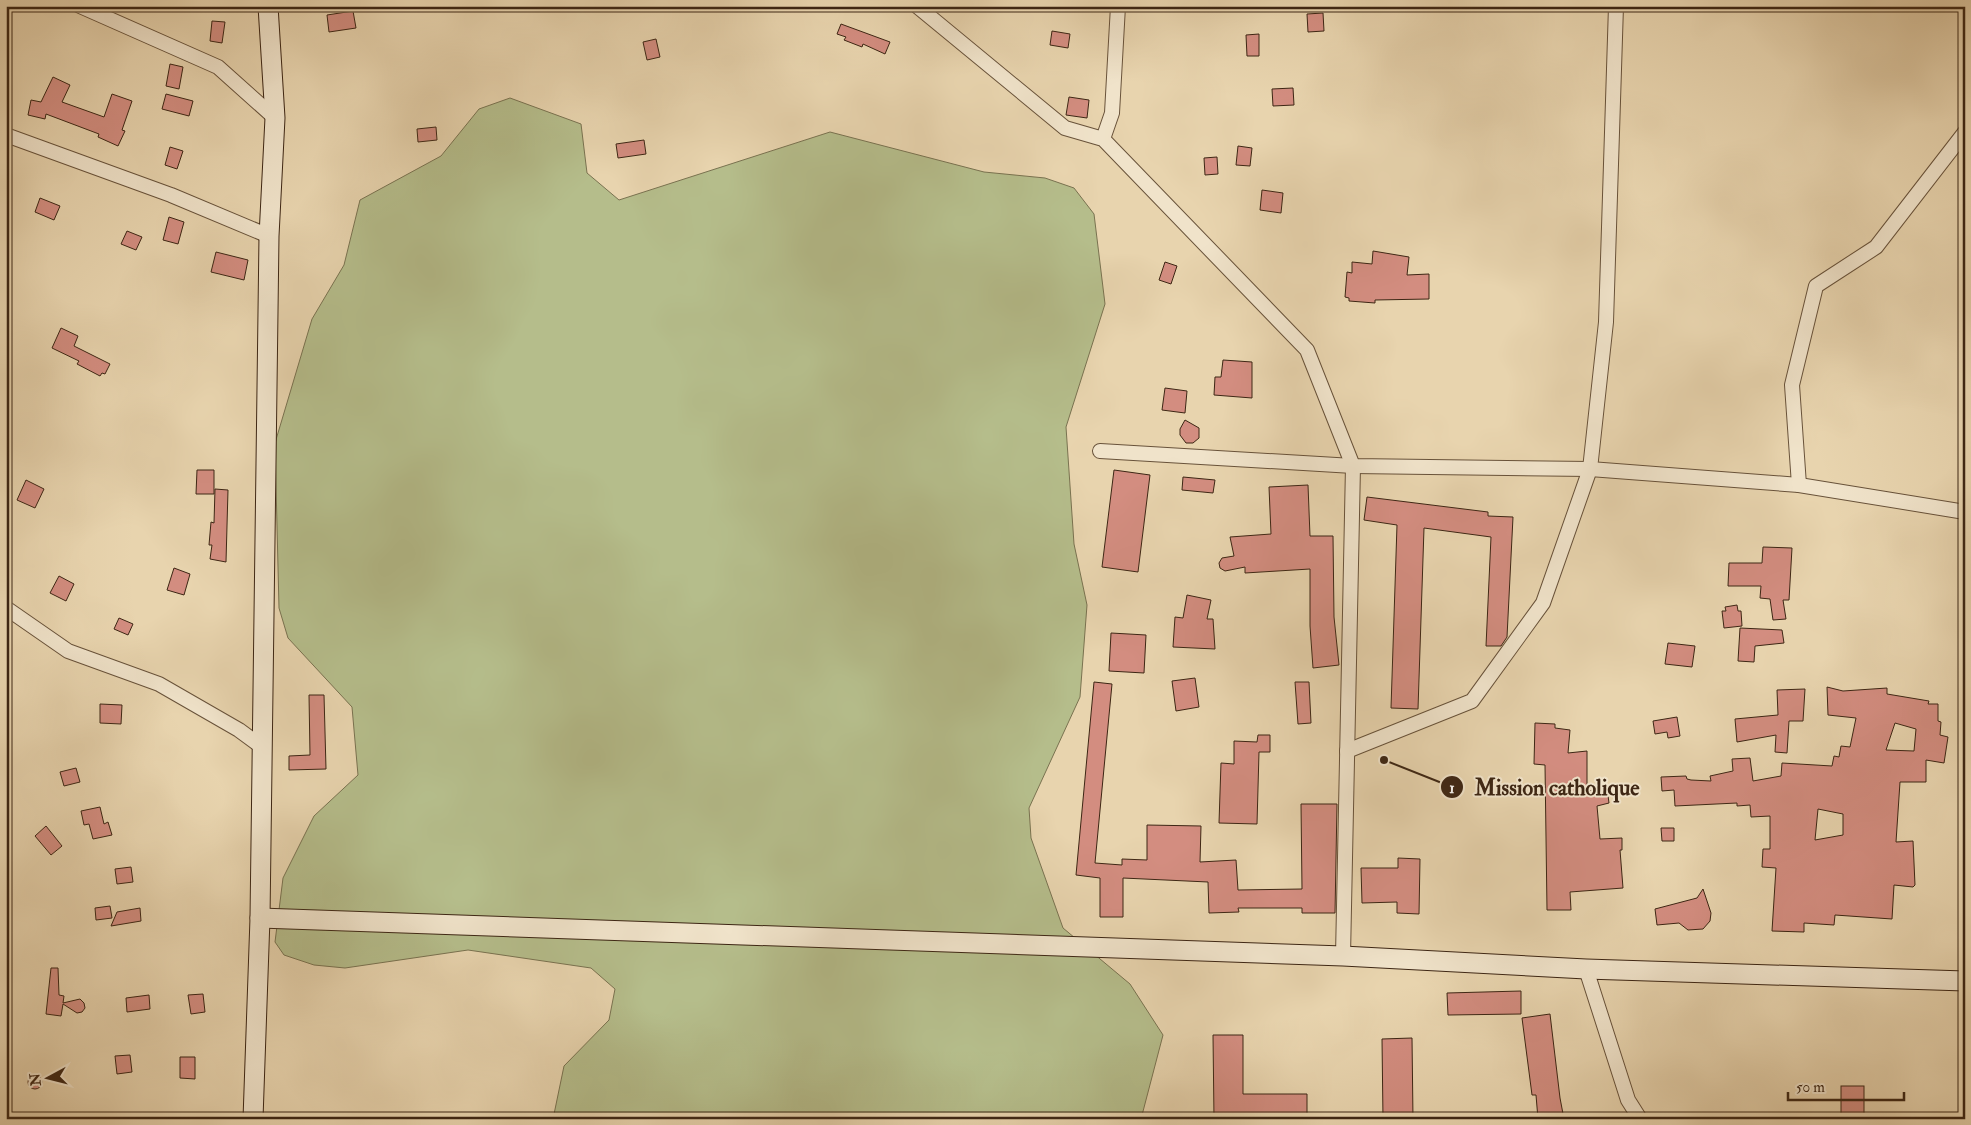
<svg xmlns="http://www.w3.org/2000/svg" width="1971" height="1125" font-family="'IM FELL Double Pica',serif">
<rect width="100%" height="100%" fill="#e8d4ae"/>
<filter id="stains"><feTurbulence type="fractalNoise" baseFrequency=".004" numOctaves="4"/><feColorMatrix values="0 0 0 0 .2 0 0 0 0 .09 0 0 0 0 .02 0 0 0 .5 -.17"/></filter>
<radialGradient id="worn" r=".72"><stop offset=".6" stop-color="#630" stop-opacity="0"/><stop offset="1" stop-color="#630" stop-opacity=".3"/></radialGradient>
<!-- green -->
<polygon fill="#b5bd8b" stroke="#797250" points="510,98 581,124 587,173 619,200 830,132 984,172 1045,178 1074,188 1094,214 1105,304 1066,427 1074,544 1087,605 1080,697 1029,808 1031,838 1063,928 1130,984 1163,1035 1141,1119 553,1119 564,1066 609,1020 615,989 591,968 468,950 345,968 314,965 284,955 275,942 283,878 314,816 358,775 352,707 288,638 279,608 275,443 312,319 344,265 360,200 441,156 479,109"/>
<!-- building -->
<g fill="#d38d80" stroke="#3d2614" fill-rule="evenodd">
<polygon points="353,11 356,28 329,32 327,15"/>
<polygon points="1323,13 1324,31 1308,32 1307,14"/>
<polygon points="212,21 225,22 222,43 210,41"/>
<polygon points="841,24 890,42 885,54 863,44 862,47 844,40 846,37 837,34"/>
<polygon points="1052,31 1070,34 1068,48 1050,45"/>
<polygon points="1259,34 1259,56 1247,56 1246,35"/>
<polygon points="656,39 660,57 647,60 643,42"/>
<polygon points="170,64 183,67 179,89 166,86"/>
<polygon points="53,77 70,85 62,102 104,117 112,94 132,101 122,130 125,131 118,146 98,137 99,134 46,114 45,119 28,115 31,100 41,102"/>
<polygon points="1293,88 1294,105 1273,106 1272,89"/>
<polygon points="166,94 193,101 189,116 162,109"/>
<polygon points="1069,97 1089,100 1087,118 1066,115"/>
<polygon points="436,127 437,140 418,142 417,129"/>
<polygon points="644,140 646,154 618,158 616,144"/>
<polygon points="1238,146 1252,148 1250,166 1236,165"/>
<polygon points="170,147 183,151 177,169 165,165"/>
<polygon points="1217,157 1218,174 1205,175 1204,158"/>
<polygon points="1262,190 1283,193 1281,213 1260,210"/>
<polygon points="40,198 60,206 54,220 35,212"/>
<polygon points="169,217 184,222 178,244 163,240"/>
<polygon points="127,231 142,237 136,250 121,244"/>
<polygon points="1373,251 1409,257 1407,275 1429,274 1429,299 1375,300 1375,303 1349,301 1349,298 1345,297 1347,272 1352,273 1352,262 1372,264"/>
<polygon points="216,252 248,260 244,280 211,272"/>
<polygon points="1165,262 1177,266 1171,284 1159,280"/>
<polygon points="61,328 78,336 74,346 110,364 105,374 102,373 100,376 77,364 79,361 52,348"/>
<polygon points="1223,360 1252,362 1252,398 1214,395 1215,377 1221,377"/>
<polygon points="1165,388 1187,391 1185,413 1162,410"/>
<polygon points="1185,420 1199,428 1199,438 1193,443 1186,443 1180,435 1180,429"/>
<polygon points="197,470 214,470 214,494 196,494"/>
<polygon points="1114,470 1150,475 1138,572 1102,567"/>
<polygon points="1183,477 1215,480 1213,493 1182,490"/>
<polygon points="26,480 44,489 35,508 17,500"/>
<polygon points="1308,485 1310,536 1333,536 1334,617 1339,665 1313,668 1310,626 1310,569 1245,573 1245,567 1225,571 1220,568 1219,563 1222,558 1234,556 1230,537 1271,534 1269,487"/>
<polygon points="215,489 228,490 226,562 210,559 212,545 209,545 211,522 214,523"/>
<polygon points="1367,497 1488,512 1488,516 1513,517 1507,637 1501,646 1486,646 1491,537 1424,528 1418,709 1391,708 1397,525 1364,520"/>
<polygon points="1763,547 1792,548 1789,600 1783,600 1786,619 1773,620 1770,599 1760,598 1761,586 1728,586 1729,563 1762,563"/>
<polygon points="174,568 190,574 184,595 167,590"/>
<polygon points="59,576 74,584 66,601 50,593"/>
<polygon points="1187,595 1211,600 1207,619 1213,619 1215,649 1173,647 1175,617 1183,618"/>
<polygon points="1737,605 1738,611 1741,611 1742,626 1724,628 1722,611 1726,611 1725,607"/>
<polygon points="119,618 133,624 128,635 114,629"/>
<polygon points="1740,628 1782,630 1784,643 1755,646 1754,662 1738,661"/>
<polygon points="1111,633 1146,635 1144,673 1109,671"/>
<polygon points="1668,643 1695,646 1692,667 1665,664"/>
<polygon points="1195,678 1199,707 1176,711 1172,681"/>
<polygon points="1094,682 1112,684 1095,863 1122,865 1122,859 1147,860 1147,825 1201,826 1200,862 1236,860 1238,890 1302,889 1301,804 1337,804 1335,913 1302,913 1302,908 1238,908 1239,912 1209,913 1208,882 1123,878 1123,917 1100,917 1100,878 1076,875"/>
<polygon points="1295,682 1309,682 1311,723 1298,724"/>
<path d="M 1827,687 L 1843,691 L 1887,688 L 1887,694 L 1929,701 L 1928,704 L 1938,704 L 1938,721 L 1941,722 L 1940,735 L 1948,737 L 1944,763 L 1926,760 L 1926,782 L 1900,782 L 1896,842 L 1913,841 L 1915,885 L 1913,887 L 1894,885 L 1892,919 L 1835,915 L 1834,925 L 1804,923 L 1804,932 L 1772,931 L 1776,868 L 1762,867 L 1763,849 L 1770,849 L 1770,816 L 1751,817 L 1750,805 L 1737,806 L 1737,803 L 1675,806 L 1674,790 L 1662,791 L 1661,777 L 1686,776 L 1687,779 L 1691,780 L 1711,781 L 1710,776 L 1733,771 L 1732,759 L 1750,758 L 1753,781 L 1781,776 L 1782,763 L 1832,766 L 1834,756 L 1839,757 L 1841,746 L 1850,747 L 1856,718 L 1828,715 ZM 1895,723 L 1916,729 L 1914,751 L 1886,750 ZM 1818,809 L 1843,814 L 1843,835 L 1815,840 Z"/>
<polygon points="1805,689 1803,721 1789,721 1787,753 1775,752 1776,735 1737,742 1735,719 1778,715 1777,690"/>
<polygon points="309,695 324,695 326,769 289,770 289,756 310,755"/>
<polygon points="100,704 122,705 121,724 100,723"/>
<polygon points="1677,717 1680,736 1668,738 1667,732 1655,734 1653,721"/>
<polygon points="1535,723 1555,724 1555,728 1570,730 1568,753 1587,751 1587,791 1607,788 1609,803 1597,806 1600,839 1622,838 1622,850 1620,850 1623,888 1570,892 1571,910 1547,910 1545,765 1534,764"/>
<polygon points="1258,735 1270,735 1270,752 1259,752 1257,824 1219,823 1221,763 1234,764 1234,741 1257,742"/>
<polygon points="76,768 80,782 64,786 60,772"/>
<polygon points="100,807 104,824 108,822 112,835 93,839 89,824 84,825 81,811"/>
<polygon points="46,826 62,846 51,855 35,836"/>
<polygon points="1661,828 1674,828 1674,841 1662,841"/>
<polygon points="1398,858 1420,859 1419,914 1397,913 1397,902 1362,903 1361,868 1398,868"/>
<polygon points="131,867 133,882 117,884 115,869"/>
<polygon points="1703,889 1711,913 1710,921 1703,929 1688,930 1679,923 1657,925 1655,909 1697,898"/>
<polygon points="110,906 112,918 96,920 95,908"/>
<polygon points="140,908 141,921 111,926 117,912"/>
<polygon points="51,968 58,968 59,995 64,996 63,1003 80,999 84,1003 85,1008 82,1012 77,1013 63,1004 61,1016 46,1014"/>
<polygon points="1521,991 1521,1014 1448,1015 1447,993"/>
<polygon points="203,994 205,1012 191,1014 188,995"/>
<polygon points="149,995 150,1009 127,1012 126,998"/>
<polygon points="1550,1014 1560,1098 1564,1119 1538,1119 1536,1095 1532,1095 1522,1018"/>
<polygon points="1213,1035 1243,1035 1243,1094 1307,1094 1307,1119 1214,1119"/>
<polygon points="1412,1038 1413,1119 1383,1119 1382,1039"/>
<polygon points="130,1055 132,1072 117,1074 115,1056"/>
<polygon points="180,1057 195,1057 195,1079 180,1078"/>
<circle cx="35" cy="1082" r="7"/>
<rect x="1841" y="1086" width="23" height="31"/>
</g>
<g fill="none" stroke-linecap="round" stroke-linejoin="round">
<defs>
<g id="street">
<polyline points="80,6 218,67 275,118"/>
<polyline points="917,6 1065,128 1103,139 1307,350 1353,466 1343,956"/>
<polyline points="6,135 171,195 269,236"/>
<polyline points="1103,139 1112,113 1118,6"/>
<polyline points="1100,451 1353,466 1590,469 1799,485 1965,512"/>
<polyline points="1799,485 1792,385 1816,286 1876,247 1965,132"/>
<polyline points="6,608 68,651 159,684 239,730 262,747"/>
<polyline points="1347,751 1472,701 1543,603 1590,469 1606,322 1616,6"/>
<polyline points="1586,969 1628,1100 1640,1119"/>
</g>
<g id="secondary">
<polyline points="260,918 1343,956 1586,969 1965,981"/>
<polyline points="253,1119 260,918 269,236 275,118 268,6"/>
</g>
</defs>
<!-- street casing -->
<use href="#street" stroke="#68523a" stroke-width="16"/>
<!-- secondary casing -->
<use href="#secondary" stroke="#3d2614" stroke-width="21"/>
<!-- street -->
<use href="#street" stroke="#f0e3ca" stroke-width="14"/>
<!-- secondary -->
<use href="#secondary" stroke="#f0e3ca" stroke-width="19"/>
</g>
<!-- callouts -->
<path fill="none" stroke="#3d2614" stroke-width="2" d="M1384 760L1452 787"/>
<g fill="#3d2614" stroke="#f0e3ca" stroke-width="2">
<circle cx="1384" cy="760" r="5"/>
<circle cx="1452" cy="787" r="12"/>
</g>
<g font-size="15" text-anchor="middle" font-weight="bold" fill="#fff">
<text x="1452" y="793">1</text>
</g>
<g font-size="22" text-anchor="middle" font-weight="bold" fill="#3d2614" stroke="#f0e3ca" stroke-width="4" stroke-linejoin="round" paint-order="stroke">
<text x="1557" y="795">Mission catholique</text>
</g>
<!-- margin -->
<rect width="1971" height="1125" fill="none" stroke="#e8d4ae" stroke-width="25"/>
<rect x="8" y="8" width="1956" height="1110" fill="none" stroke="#3d2614" stroke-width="2.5"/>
<rect x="12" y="12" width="1946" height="1100" fill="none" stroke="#3d2614"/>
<!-- north arrow -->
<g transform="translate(48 1078) rotate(263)" stroke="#f0e3ca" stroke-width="4" paint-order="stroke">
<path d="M0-4L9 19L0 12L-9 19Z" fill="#3d2614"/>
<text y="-8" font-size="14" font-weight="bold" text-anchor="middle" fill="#3d2614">N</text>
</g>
<!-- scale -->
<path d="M1788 1092v8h116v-8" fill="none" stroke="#3d2614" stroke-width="2.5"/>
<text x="1796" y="1092" font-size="15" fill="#3d2614" stroke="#f0e3ca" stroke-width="4" paint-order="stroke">50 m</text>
<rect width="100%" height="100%" filter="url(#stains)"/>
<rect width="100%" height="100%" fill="url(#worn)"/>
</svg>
